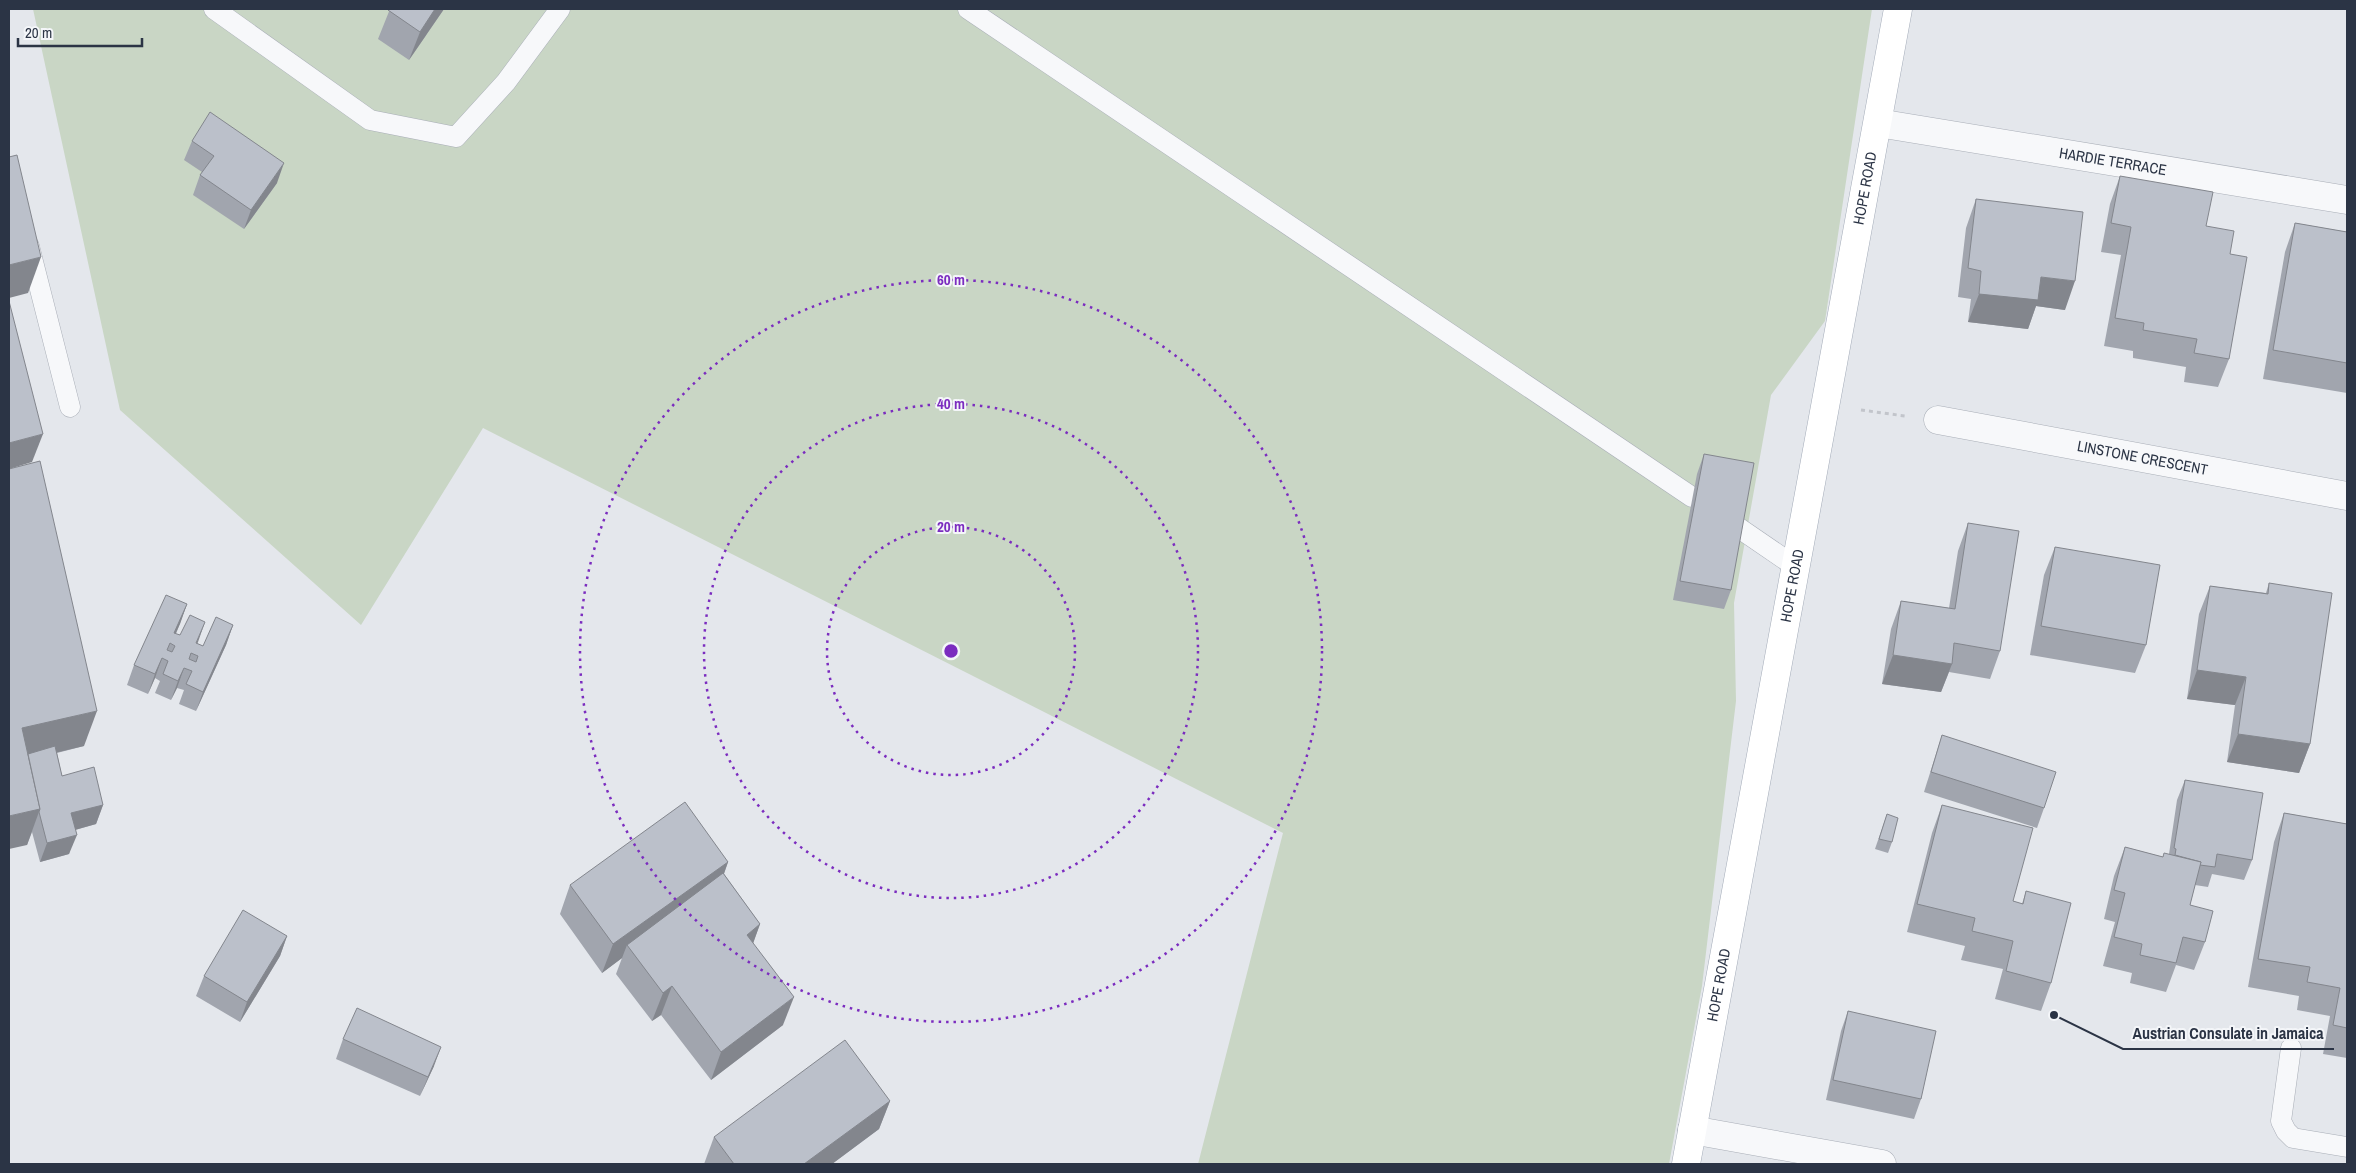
<svg xmlns="http://www.w3.org/2000/svg" width="2356" height="1173" font-family="'Archivo Narrow',sans-serif">
<rect width="100%" height="100%" fill="#e4e7ec"/>
<!-- green -->
<polygon fill="#c9d6c5" points="33,9 1872,9 1825,321 1771,395 1734,603 1736,701 1702,986 1669,1164 1198,1164 1283,833 483,428 361,625 120,410"/>
<g fill="none" stroke-linecap="round" stroke-linejoin="round">
<defs>
<g id="lane">
<polyline points="214,9 370,120 456,137 506,82 560,9"/>
<polyline points="968,9 1692,497"/>
<polyline points="29,246 70,407"/>
<polyline points="1739,528 1796,567"/>
<polyline points="2291,1048 2281,1121 2286,1131 2293,1138 2347,1147"/>
</g>
<g id="street">
<path id="s1" d="M 1878,123 L 2347,200"/>
<path id="s2" d="M 1938,420 L 2347,496"/>
<polyline points="1692,1130 1882,1164"/>
</g>
<g id="primary">
<path id="s3" d="M 1686,1164 L 1898,9"/>
</g>
</defs>
<!-- lane casing -->
<use href="#lane" stroke="#a9aeb7" stroke-width="21"/>
<!-- street casing -->
<use href="#street" stroke="#a9aeb7" stroke-width="29"/>
<!-- primary casing -->
<use href="#primary" stroke="#a3abb8" stroke-width="29"/>
<!-- path -->
<polyline stroke="#c2c5cb" stroke-width="3" stroke-dasharray="4 4" stroke-linecap="butt" points="1861,410 1905,416"/>
<!-- lane -->
<use href="#lane" stroke="#f7f8fa" stroke-width="20"/>
<!-- street -->
<use href="#street" stroke="#f7f8fa" stroke-width="28"/>
<!-- primary -->
<use href="#primary" stroke="#fff" stroke-width="28"/>
</g>
<!-- wall -->
<g fill="#a1a5ae">
<polygon points="390,9 444,9 409,60 378,39"/>
<polygon points="192,141 277,183 244,229 193,195 200,175 202,172 184,160"/>
<polygon points="2120,176 2206,226 2230,254 2229,359 2218,387 2184,382 2186,367 2133,358 2133,351 2104,346 2121,255 2101,252 2110,204"/>
<polygon points="1976,199 2065,310 2036,306 2028,329 1968,322 1971,299 1958,297 1966,228"/>
<polygon points="2295,223 2347,232 2347,393 2263,379 2285,252"/>
<polygon points="1704,454 1731,590 1724,609 1673,600 1697,474"/>
<polygon points="9,469 84,746 57,753 62,776 103,805 96,824 75,830 69,854 40,862 32,832 27,845"/>
<polygon points="1968,523 2000,651 1990,679 1949,672 1941,692 1882,684 1891,629 1901,601 1949,608 1958,551"/>
<polygon points="2055,547 2146,645 2135,673 2030,655 2044,575"/>
<polygon points="2269,583 2310,744 2299,773 2227,762 2235,705 2187,699 2199,614 2210,586 2266,593"/>
<polygon points="187,604 176,634 203,646 233,625 226,645 196,711 179,704 184,690 177,688 171,700 155,693 160,681 155,678 148,694 127,685 134,665"/>
<polygon points="1942,735 2044,808 2037,828 1924,792"/>
<polygon points="2185,780 2252,860 2244,880 2212,874 2208,887 2195,885 2190,905 2205,942 2194,970 2176,965 2166,992 2130,983 2132,973 2103,966 2115,922 2104,919 2114,876 2125,847 2163,857 2169,854 2177,800"/>
<polygon points="1942,805 2013,901 2022,904 2026,891 2051,983 2041,1011 1995,999 2003,969 1961,960 1965,946 1907,932 1932,833"/>
<polygon points="2284,813 2347,824 2347,1058 2323,1054 2330,1016 2297,1010 2299,996 2248,987 2274,842"/>
<polygon points="1887,814 1892,842 1888,853 1875,849"/>
<polygon points="728,862 724,874 760,924 753,943 783,1025 711,1080 661,1015 652,1021 616,974 622,958 602,973 560,914 570,885"/>
<polygon points="287,936 280,956 240,1022 196,996 204,976"/>
<polygon points="1848,1011 1921,1099 1914,1119 1826,1100 1841,1031"/>
<polygon points="343,1039 434,1066 420,1096 336,1059"/>
<polygon points="890,1101 879,1129 832,1164 704,1164 714,1137"/>
</g>
<!-- shaded-wall -->
<g fill="#83868d">
<polygon points="435,9 444,9 409,60 420,32"/>
<polygon points="284,163 277,183 244,229 251,210"/>
<polygon points="41,257 28,293 9,298 9,265"/>
<polygon points="2041,277 2075,281 2065,310 2036,306 2028,329 1968,322 1979,294"/>
<polygon points="43,434 32,462 9,469 9,443"/>
<polygon points="187,604 180,624 171,643 174,633"/>
<polygon points="205,622 198,642 193,654 196,643"/>
<polygon points="233,625 226,645 196,711 203,692"/>
<polygon points="1893,655 1952,664 1941,692 1882,684"/>
<polygon points="162,658 155,678 148,694 155,674"/>
<polygon points="184,668 177,688 171,700 178,681"/>
<polygon points="2197,670 2246,677 2235,705 2187,699"/>
<polygon points="97,711 84,746 25,760 22,728"/>
<polygon points="2238,734 2310,744 2299,773 2227,762"/>
<polygon points="103,805 96,824 64,833 71,813"/>
<polygon points="40,809 27,845 9,849 9,816"/>
<polygon points="77,835 69,854 40,862 47,843"/>
<polygon points="728,862 718,890 627,945 622,958 602,973 613,944"/>
<polygon points="760,924 750,952 747,935"/>
<polygon points="287,936 280,956 240,1022 247,1002"/>
<polygon points="672,986 661,1015 652,1021 663,993"/>
<polygon points="794,997 783,1025 711,1080 721,1052"/>
<polygon points="441,1047 434,1066 420,1096 428,1077"/>
<polygon points="890,1101 879,1129 832,1164 804,1164"/>
</g>
<!-- building -->
<g fill="#bbc0ca" stroke="#83868d" fill-rule="evenodd">
<polygon points="390,9 435,9 420,32 388,10"/>
<polygon points="210,112 284,163 251,210 200,175 214,156 192,141"/>
<polygon points="17,155 41,257 9,265 9,157"/>
<polygon points="2120,176 2213,192 2206,226 2234,231 2230,254 2247,257 2229,359 2194,353 2197,339 2143,330 2144,323 2115,318 2131,227 2111,223"/>
<polygon points="1976,199 2083,212 2075,281 2041,277 2038,300 1979,294 1981,271 1968,268"/>
<polygon points="2295,223 2347,232 2347,363 2273,350"/>
<polygon points="9,301 43,434 9,443"/>
<polygon points="1704,454 1754,463 1731,590 1680,581"/>
<polygon points="40,461 97,711 22,728 40,809 9,816 9,469"/>
<polygon points="1968,523 2019,531 2000,651 1954,643 1952,664 1893,655 1901,601 1955,609"/>
<polygon points="2055,547 2160,565 2146,645 2041,626"/>
<polygon points="2269,583 2332,593 2310,744 2238,734 2246,677 2197,670 2210,586 2268,594"/>
<path d="M 166,595 L 187,604 L 174,633 L 180,635 L 190,615 L 205,622 L 196,643 L 203,646 L 216,617 L 233,625 L 203,692 L 186,684 L 192,671 L 184,668 L 178,681 L 163,674 L 168,661 L 162,658 L 155,674 L 134,665 ZM 170,643 L 175,646 L 172,652 L 167,650 ZM 191,653 L 198,656 L 196,662 L 189,659 Z"/>
<polygon points="1942,735 2056,772 2044,808 1931,772"/>
<polygon points="55,746 62,776 94,767 103,805 71,813 77,835 47,843 39,812 40,809 28,754"/>
<polygon points="2185,780 2263,793 2252,860 2217,854 2215,867 2200,865 2201,862 2175,855 2176,849 2174,848"/>
<polygon points="685,802 728,862 613,944 570,885"/>
<polygon points="1942,805 2033,828 2013,901 2023,904 2026,891 2071,903 2051,983 2006,971 2013,941 1972,931 1975,918 1917,904"/>
<polygon points="2284,813 2347,824 2347,1028 2333,1025 2340,988 2307,982 2310,967 2258,959"/>
<polygon points="1887,814 1898,818 1892,842 1879,839"/>
<polygon points="2125,847 2163,857 2164,853 2201,862 2190,905 2213,911 2205,942 2183,937 2176,963 2140,955 2142,944 2114,937 2125,893 2114,890"/>
<polygon points="723,873 760,924 747,935 794,997 721,1052 672,986 663,993 627,945"/>
<polygon points="243,910 287,936 247,1002 204,976"/>
<polygon points="357,1008 441,1047 428,1077 343,1039"/>
<polygon points="1848,1011 1936,1031 1921,1099 1833,1080"/>
<polygon points="845,1040 890,1101 804,1164 734,1164 714,1137"/>
</g>
<!-- distance rings -->
<g fill="none" stroke="#7b2cbf" stroke-width="2.5" stroke-dasharray="2.5 5">
<circle cx="951" cy="651" r="124"/>
<circle cx="951" cy="651" r="247"/>
<circle cx="951" cy="651" r="371"/>
</g>
<g text-anchor="middle" stroke-width="4" stroke-linejoin="round" paint-order="stroke">
<!-- street labels -->
<g font-size="15" fill="#2b3445" stroke="#f4f6f9">
<text dy="5" stroke="none"><textPath href="#s1" startOffset="238">HARDIE TERRACE</textPath></text>
<text dy="5" stroke="none"><textPath href="#s3" startOffset="992">HOPE ROAD</textPath></text>
<text dy="5" stroke="none"><textPath href="#s2" startOffset="208">LINSTONE CRESCENT</textPath></text>
<text dy="5" stroke="none"><textPath href="#s3" startOffset="588">HOPE ROAD</textPath></text>
<text dy="5" stroke="none"><textPath href="#s3" startOffset="182">HOPE ROAD</textPath></text>
</g>
</g>
<circle cx="951" cy="651" r="8" fill="#7b2cbf" stroke="#f4f6f9" stroke-width="2.5"/>
<g font-size="15" text-anchor="middle" font-weight="bold" fill="#7b2cbf" stroke="#f4f6f9" stroke-width="4" stroke-linejoin="round" paint-order="stroke">
<text x="951" y="285">60 m</text>
<text x="951" y="409">40 m</text>
<text x="951" y="532">20 m</text>
</g>
<!-- callouts -->
<path fill="none" stroke="#2b3445" stroke-width="2" d="M2054 1015L2123 1049H2334"/>
<circle fill="#2b3445" stroke="#f4f6f9" stroke-width="2" cx="2054" cy="1015" r="5"/>
<g font-size="16" text-anchor="middle" font-weight="bold" fill="#2b3445" stroke="#f4f6f9" stroke-width="4" stroke-linejoin="round" paint-order="stroke">
<text x="2228" y="1039">Austrian Consulate in Jamaica</text>
</g>
<!-- border -->
<rect width="2356" height="1173" fill="none" stroke="#2b3445" stroke-width="20"/>
<!-- scale -->
<path d="M18 38v8h124v-8" fill="none" stroke="#2b3445" stroke-width="2.5"/>
<text x="25" y="38" font-size="15" fill="#2b3445" stroke="#f4f6f9" stroke-width="4" paint-order="stroke">20 m</text>
</svg>
